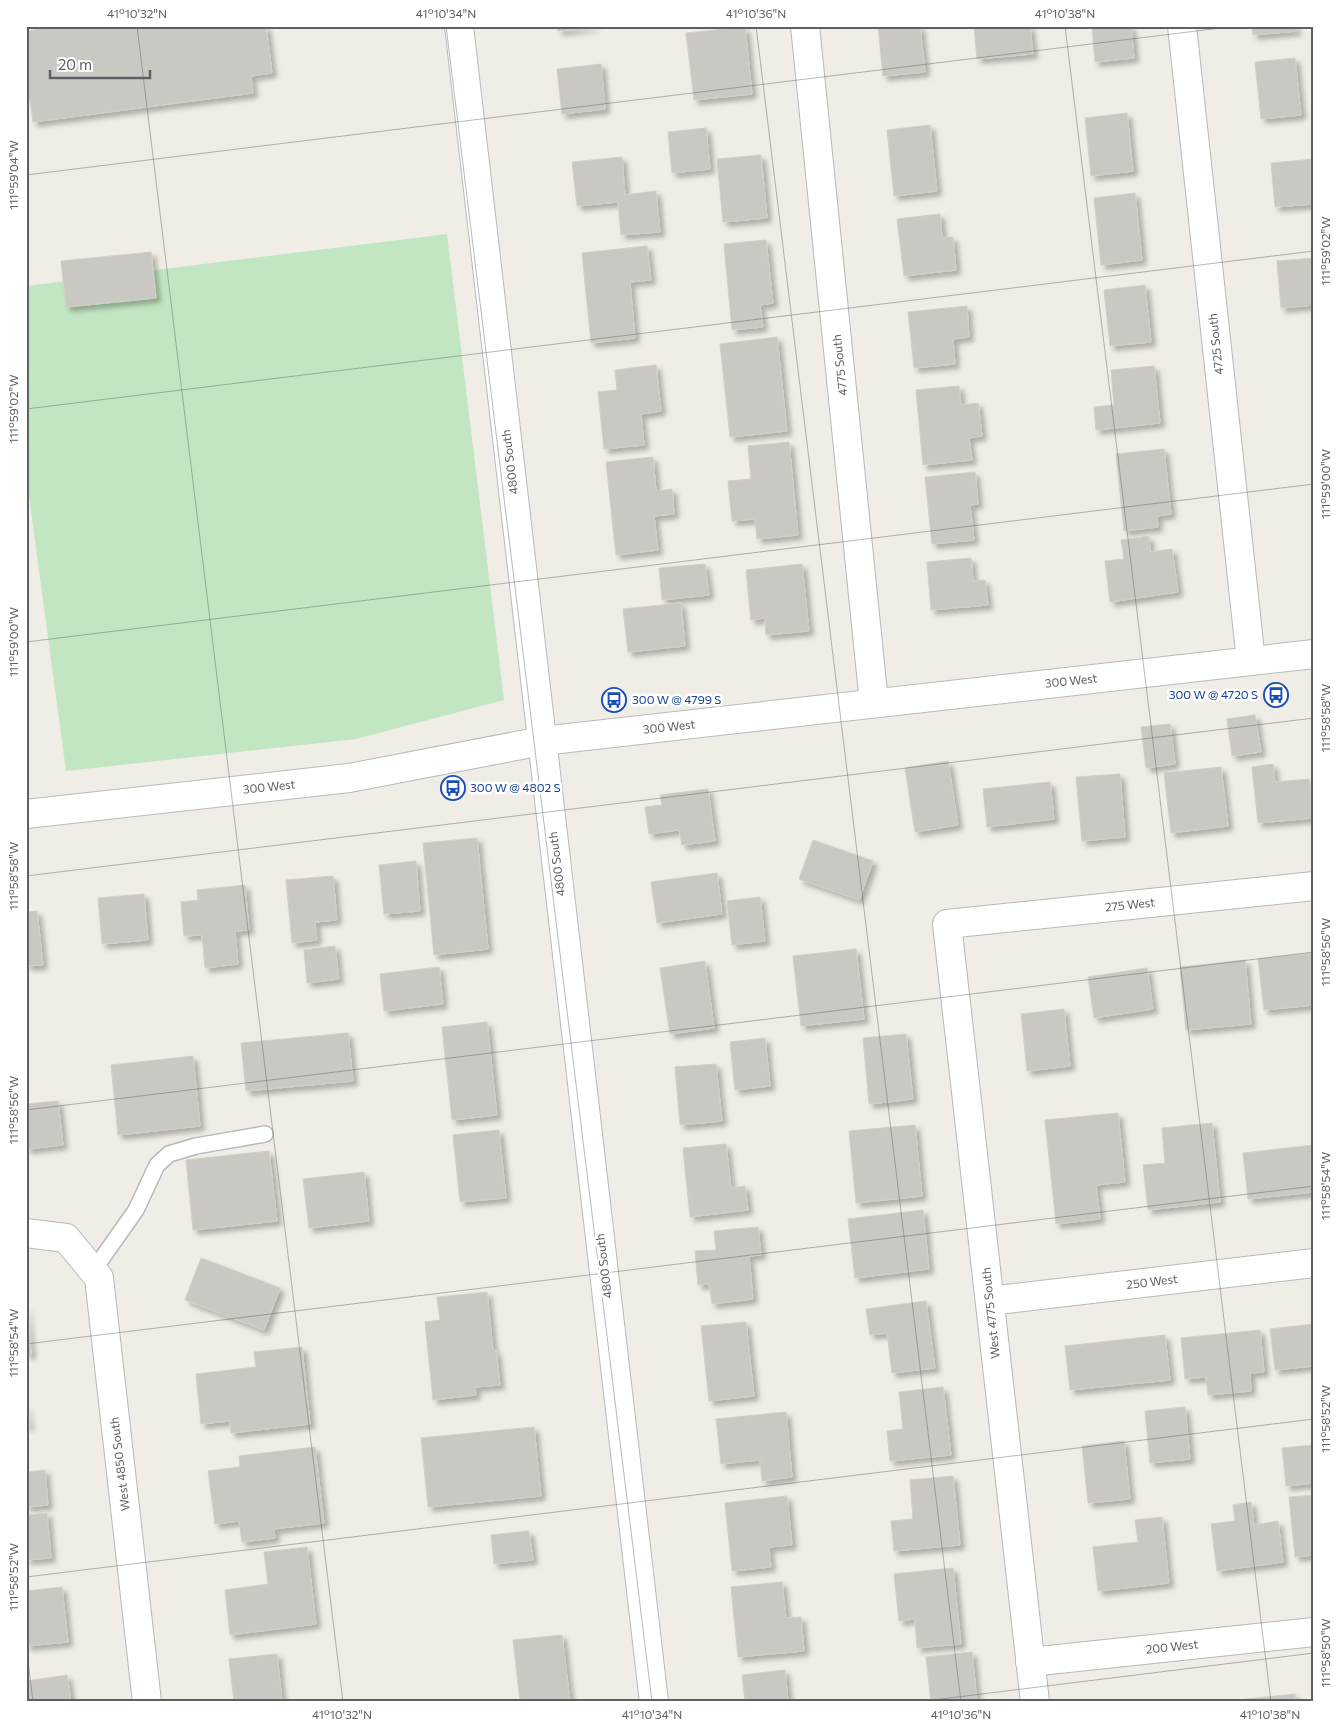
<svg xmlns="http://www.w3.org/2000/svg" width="1340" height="1728" font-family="Commissioner,sans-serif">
<defs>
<filter id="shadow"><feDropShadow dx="4.5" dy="4.5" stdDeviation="2.5" flood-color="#0004"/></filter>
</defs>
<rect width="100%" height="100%" fill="#efede5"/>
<!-- green -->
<polygon fill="#c3e6c2" points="447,234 504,700 356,739 66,771 26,474 26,286"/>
<!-- building -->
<g fill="#cac8c2" stroke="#d4cfc4" filter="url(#shadow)">
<polygon points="64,26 266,26 272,73 251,76 253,93 33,122 30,99 26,99 26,31"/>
<polygon points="557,26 595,26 558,31"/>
<polygon points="878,26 920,26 925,72 883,76"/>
<polygon points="974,26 1030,26 1033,54 977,59"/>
<polygon points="1092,26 1131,26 1134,58 1095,62"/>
<polygon points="1252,26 1296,26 1296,31 1253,35"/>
<polygon points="745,27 752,94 694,100 686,33"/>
<polygon points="1295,58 1301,115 1261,119 1255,62"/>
<polygon points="601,64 605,109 562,114 557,69"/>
<polygon points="1127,113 1133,171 1091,176 1085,118"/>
<polygon points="930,125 937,191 894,196 887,130"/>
<polygon points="706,128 710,169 672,173 668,132"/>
<polygon points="761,155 767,218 723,222 717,159"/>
<polygon points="622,157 625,195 656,191 660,232 621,235 618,202 577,206 572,162"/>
<polygon points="1314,159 1314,204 1275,207 1271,163"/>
<polygon points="1135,193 1142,260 1101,265 1094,198"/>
<polygon points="940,214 942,238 953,237 956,270 904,276 897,219"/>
<polygon points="766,240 773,303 760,305 763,327 732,330 724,244"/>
<polygon points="647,246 651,280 630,282 635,338 591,343 582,253"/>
<polygon points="151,252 156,298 66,307 61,261"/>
<polygon points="1314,258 1314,305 1281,308 1277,261"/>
<polygon points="1145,285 1151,342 1110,346 1104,290"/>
<polygon points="967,306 969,337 953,339 955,364 914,368 908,312"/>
<polygon points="777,337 787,431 730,437 720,344"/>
<polygon points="656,365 661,411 641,414 644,445 604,449 598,392 617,390 615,370"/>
<polygon points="1154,366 1160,423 1096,430 1094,407 1114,405 1111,370"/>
<polygon points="959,386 961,405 978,403 982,436 969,438 972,460 923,465 916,390"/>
<polygon points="789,442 798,535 757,539 755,519 732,521 728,481 751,479 748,446"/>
<polygon points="1164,449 1171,514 1157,516 1158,527 1124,531 1116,454"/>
<polygon points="653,457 656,491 672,489 674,514 654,516 658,550 616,555 606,462"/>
<polygon points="975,472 978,504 970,505 974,540 932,544 925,477"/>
<polygon points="1149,536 1150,552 1172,549 1178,592 1110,602 1105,561 1124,559 1121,540"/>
<polygon points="971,558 973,581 985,580 988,605 931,610 927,562"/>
<polygon points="705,564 709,595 662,600 659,568"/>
<polygon points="802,564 809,631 766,635 765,618 751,620 746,570"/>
<polygon points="681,603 685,646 628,652 623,609"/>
<polygon points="1255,715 1261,752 1232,756 1227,719"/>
<polygon points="1170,724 1175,764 1146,768 1141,727"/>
<polygon points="948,761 958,825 915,832 905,768"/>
<polygon points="1273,764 1275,782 1309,779 1313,818 1258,823 1252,767"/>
<polygon points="1221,767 1228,826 1171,833 1164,773"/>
<polygon points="1120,774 1125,837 1082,841 1076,777"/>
<polygon points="1050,782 1054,819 987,827 983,789"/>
<polygon points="708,789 715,841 682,845 679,830 649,834 645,807 662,805 660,795"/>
<polygon points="477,838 488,949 434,955 423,843"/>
<polygon points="813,840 873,861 859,900 799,879"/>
<polygon points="416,861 420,911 384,914 379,865"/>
<polygon points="717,873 722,914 657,923 651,882"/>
<polygon points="333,876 337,920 315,922 317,940 292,943 286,880"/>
<polygon points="245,885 249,930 235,931 238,964 205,968 202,935 184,936 181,902 198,900 197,890"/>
<polygon points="144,894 148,940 102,944 98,898"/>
<polygon points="760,897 765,941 732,945 727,901"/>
<polygon points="37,911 43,965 26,966 26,912"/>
<polygon points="335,946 339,979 307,983 304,950"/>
<polygon points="856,949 864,1019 801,1026 793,956"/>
<polygon points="1314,953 1314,1005 1264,1010 1258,959"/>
<polygon points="1245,960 1251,1024 1186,1030 1180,967"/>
<polygon points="705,961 714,1028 670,1034 660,968"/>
<polygon points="439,967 443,1004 384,1011 380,974"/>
<polygon points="1147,968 1153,1009 1094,1018 1088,977"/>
<polygon points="1064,1009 1070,1066 1027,1071 1021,1014"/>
<polygon points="487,1022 497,1115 452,1120 442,1027"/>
<polygon points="348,1033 353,1081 246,1091 241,1043"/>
<polygon points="906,1034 913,1099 869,1104 863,1038"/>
<polygon points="765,1038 770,1086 735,1090 730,1042"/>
<polygon points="193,1056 200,1126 118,1135 111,1065"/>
<polygon points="716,1064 722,1121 680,1125 675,1067"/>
<polygon points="58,1101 63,1145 26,1149 26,1104"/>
<polygon points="1118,1113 1125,1182 1096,1185 1100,1219 1056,1224 1045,1120"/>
<polygon points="1212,1123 1220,1202 1148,1210 1143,1165 1165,1163 1162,1128"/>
<polygon points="915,1125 922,1196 856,1203 849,1131"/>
<polygon points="499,1130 506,1198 460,1202 453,1135"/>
<polygon points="726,1144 731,1188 745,1186 748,1210 690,1217 683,1148"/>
<polygon points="1314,1145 1314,1192 1248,1199 1243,1153"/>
<polygon points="269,1151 277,1221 193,1230 186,1160"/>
<polygon points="364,1172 369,1221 309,1228 303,1179"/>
<polygon points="923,1210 929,1269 855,1278 848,1219"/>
<polygon points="758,1227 761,1255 749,1256 753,1299 712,1304 709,1284 698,1285 695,1251 716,1250 714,1231"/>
<polygon points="201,1258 280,1288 264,1330 185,1300"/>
<polygon points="487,1292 493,1351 496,1350 500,1385 475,1387 476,1395 433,1400 425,1322 440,1320 437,1297"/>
<polygon points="926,1301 935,1368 892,1373 887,1333 870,1335 866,1309"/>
<polygon points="26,1307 31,1354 26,1355"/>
<polygon points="746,1322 754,1396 709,1401 701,1326"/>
<polygon points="1314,1324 1314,1366 1275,1370 1270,1329"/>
<polygon points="1260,1330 1264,1372 1250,1373 1251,1391 1208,1395 1206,1377 1185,1379 1181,1338"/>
<polygon points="1165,1335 1170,1380 1070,1390 1065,1346"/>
<polygon points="302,1347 310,1424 231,1433 230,1421 201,1424 196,1374 256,1367 254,1352"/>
<polygon points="943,1387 951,1455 890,1461 887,1431 903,1429 899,1392"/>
<polygon points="26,1405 29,1427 26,1427"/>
<polygon points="1185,1407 1190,1459 1150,1463 1145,1411"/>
<polygon points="786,1412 792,1477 762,1481 760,1460 721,1464 716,1419"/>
<polygon points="534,1427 541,1496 428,1507 421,1438"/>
<polygon points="1124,1441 1130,1499 1088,1503 1082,1446"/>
<polygon points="1314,1445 1314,1483 1286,1486 1282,1448"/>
<polygon points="315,1447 324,1523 274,1529 275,1538 242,1542 239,1521 215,1524 208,1471 240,1467 239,1456"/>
<polygon points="45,1470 48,1505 26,1507 26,1472"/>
<polygon points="953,1476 960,1545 894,1551 891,1521 913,1519 910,1480"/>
<polygon points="1314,1495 1314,1555 1295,1557 1289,1497"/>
<polygon points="787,1496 792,1545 769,1547 771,1567 732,1571 725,1503"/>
<polygon points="1251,1502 1254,1525 1278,1521 1283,1562 1217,1571 1211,1524 1235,1521 1233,1505"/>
<polygon points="47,1513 51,1558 26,1560 26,1515"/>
<polygon points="1162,1517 1169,1583 1098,1591 1093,1547 1138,1542 1135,1520"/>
<polygon points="529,1531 533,1560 494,1564 491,1535"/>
<polygon points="307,1547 316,1624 230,1635 225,1590 268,1584 264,1552"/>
<polygon points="953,1568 961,1644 917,1648 915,1619 899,1621 894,1574"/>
<polygon points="782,1582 786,1618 801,1617 804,1651 738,1657 731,1587"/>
<polygon points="62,1587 68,1642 26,1646 26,1591"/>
<polygon points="562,1635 570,1702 520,1702 513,1640"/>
<polygon points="972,1652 977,1702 931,1702 926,1657"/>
<polygon points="277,1654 282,1702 234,1702 229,1659"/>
<polygon points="785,1670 788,1702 745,1702 742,1675"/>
<polygon points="67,1675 71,1702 26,1702 26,1681"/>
<polygon points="1295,1694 1296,1702 1227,1701"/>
</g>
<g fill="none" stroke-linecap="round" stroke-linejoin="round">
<defs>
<polyline id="lane" points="93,1271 136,1210 157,1165 169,1154 196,1146 265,1134"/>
<g id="street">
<polyline points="805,26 874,703"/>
<polyline points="1182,26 1251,661"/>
<polyline points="26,1233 66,1238 99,1278 147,1702"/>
<polyline points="990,1301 1314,1263"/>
<polyline points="1030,1662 1314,1632"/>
<polyline points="1035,1702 947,924 1314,886"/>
</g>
<g id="secondary">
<polyline points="459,26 654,1702"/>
<polyline points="26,814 349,778 542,741 1314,654"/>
</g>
</defs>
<!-- lane casing -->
<use href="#lane" stroke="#b6b8bc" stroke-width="18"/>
<!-- street casing -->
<use href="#street" stroke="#b6b8bc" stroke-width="30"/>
<!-- secondary casing -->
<use href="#secondary" stroke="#b7babf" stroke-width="30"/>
<!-- lane -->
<use href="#lane" stroke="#fff" stroke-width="15"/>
<!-- street -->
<use href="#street" stroke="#fff" stroke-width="28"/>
<!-- secondary -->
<use href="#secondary" stroke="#fff" stroke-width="28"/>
</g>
<!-- ticks -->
<path fill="none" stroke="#5d6166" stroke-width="1" stroke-opacity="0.45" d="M 137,26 L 343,1702M 446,26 L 652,1702M 756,26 L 961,1702M 1065,26 L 1271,1702M 26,175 L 1237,26M 26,409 L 1314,251M 26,642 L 1314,484M 26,876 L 1314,718M 26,1110 L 1314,952M 26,1344 L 1314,1186M 26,1577 L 1314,1419M 26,1645 L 33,1702M 917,1702 L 1314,1653"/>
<!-- icons -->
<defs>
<symbol id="bus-ring" viewBox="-11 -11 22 22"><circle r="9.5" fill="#fff" stroke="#1a4fb4" stroke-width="1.5"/><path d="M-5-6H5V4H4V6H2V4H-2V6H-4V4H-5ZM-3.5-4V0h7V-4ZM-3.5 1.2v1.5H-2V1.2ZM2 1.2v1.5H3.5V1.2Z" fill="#1a4fb4"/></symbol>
</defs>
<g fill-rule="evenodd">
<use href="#bus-ring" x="1262" y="681" width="28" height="28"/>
<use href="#bus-ring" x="600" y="686" width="28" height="28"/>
<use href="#bus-ring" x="439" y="774" width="28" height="28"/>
</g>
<g text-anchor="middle" stroke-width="5" stroke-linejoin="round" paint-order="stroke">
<!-- street labels -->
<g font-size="12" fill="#5d6166" stroke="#fff">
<text transform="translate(1216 344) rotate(-96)" y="4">4725 South</text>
<text transform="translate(840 365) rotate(-96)" y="4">4775 South</text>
<text transform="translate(510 462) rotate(-97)" y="4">4800 South</text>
<text transform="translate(1071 681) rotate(-6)" y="4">300 West</text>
<text transform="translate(669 727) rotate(-6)" y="4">300 West</text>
<text transform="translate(269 787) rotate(-6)" y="4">300 West</text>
<text transform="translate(557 864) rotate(-97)" y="4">4800 South</text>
<text transform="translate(1130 905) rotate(-6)" y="4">275 West</text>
<text transform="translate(604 1266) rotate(-97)" y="4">4800 South</text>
<text transform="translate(1152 1282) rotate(-7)" y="4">250 West</text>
<text transform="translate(991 1313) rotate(-96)" y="4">West 4775 South</text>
<text transform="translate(120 1464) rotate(-97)" y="4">West 4850 South</text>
<text transform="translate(1172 1647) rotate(-6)" y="4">200 West</text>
</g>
<!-- transit labels -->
<g font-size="12" fill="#164399" stroke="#fff" text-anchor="start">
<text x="1258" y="699" text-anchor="end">300 W @ 4720 S</text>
<text x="632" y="704">300 W @ 4799 S</text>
<text x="470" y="792">300 W @ 4802 S</text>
</g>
</g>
<!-- border -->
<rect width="1340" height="1728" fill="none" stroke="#ffffff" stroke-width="55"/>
<!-- scale -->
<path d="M50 70v8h100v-8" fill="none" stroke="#5d6166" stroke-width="2.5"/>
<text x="58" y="70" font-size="15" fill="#5d6166" stroke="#ffffff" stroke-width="4" paint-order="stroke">20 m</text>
<rect x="28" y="28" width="1284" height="1672" fill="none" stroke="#5d6166" stroke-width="2"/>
<g font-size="12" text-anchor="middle" fill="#5d6166">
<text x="137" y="18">41°10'32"N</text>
<text x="446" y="18">41°10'34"N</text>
<text x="756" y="18">41°10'36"N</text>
<text x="1065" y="18">41°10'38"N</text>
<text transform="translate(14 175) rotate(-90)" y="4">111°59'04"W</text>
<text transform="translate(1326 251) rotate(-90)" y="4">111°59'02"W</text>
<text transform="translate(14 409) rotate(-90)" y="4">111°59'02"W</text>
<text transform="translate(1326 484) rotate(-90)" y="4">111°59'00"W</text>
<text transform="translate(14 642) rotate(-90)" y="4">111°59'00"W</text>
<text transform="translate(1326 718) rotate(-90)" y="4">111°58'58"W</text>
<text transform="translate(14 876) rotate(-90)" y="4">111°58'58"W</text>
<text transform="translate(1326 952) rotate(-90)" y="4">111°58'56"W</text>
<text transform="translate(14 1110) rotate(-90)" y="4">111°58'56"W</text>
<text transform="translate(1326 1186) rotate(-90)" y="4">111°58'54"W</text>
<text transform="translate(14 1343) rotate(-90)" y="4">111°58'54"W</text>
<text transform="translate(1326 1419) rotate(-90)" y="4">111°58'52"W</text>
<text transform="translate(14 1577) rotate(-90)" y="4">111°58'52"W</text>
<text transform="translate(1326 1653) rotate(-90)" y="4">111°58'50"W</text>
<text x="342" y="1719">41°10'32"N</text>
<text x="652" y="1719">41°10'34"N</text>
<text x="961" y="1719">41°10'36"N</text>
<text x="1270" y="1719">41°10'38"N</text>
</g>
</svg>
